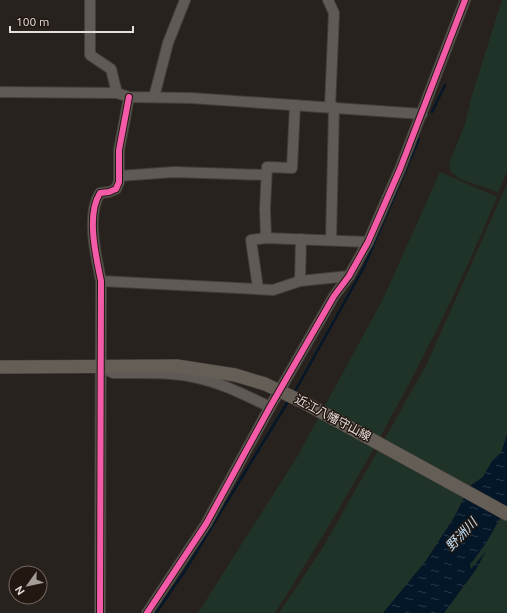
<svg xmlns="http://www.w3.org/2000/svg" width="507" height="613" font-family="Ubuntu,'Noto Sans JP',sans-serif">
<defs>
<pattern id="water-ripples" width="26" height="14" patternUnits="userSpaceOnUse"><rect width="26" height="14" fill="#041728"/><path d="M2 4q2-2 4 0t4 0M15 11q2-2 4 0t4 0" fill="none" stroke="#293847"/></pattern>
</defs>
<rect width="100%" height="100%" fill="#28221e"/>
<!-- grass -->
<g fill="#203328">
<polygon points="502,0 507,0 507,172 498,192 460,179 451,172 449,164 465,124 472,95"/>
<path d="M 440,172 L 497,197 C 437,343 359,480 275,613 L 198,613 L 297,457 L 383,299 Z"/>
<polygon points="507,184 507,435 501,453 492,461 483,477 470,486 455,516 425,562 383,613 279,613 322,549 426,366"/>
<polygon points="507,506 507,613 444,613 475,571 483,555 471,569 470,565 486,543"/>
</g>
<!-- water -->
<polygon fill="url(#water-ripples)" points="507,435 507,506 486,543 470,565 471,569 486,551 475,571 444,613 383,613 425,562 455,516 470,486 483,477 492,461 501,453"/>
<g fill="none" stroke-linecap="round" stroke-linejoin="round">
<!-- stream -->
<g stroke="#041728" stroke-width="2.5">
<polyline points="432,112 445,85"/>
<polyline points="294,393 364,267 419,139"/>
<polyline points="156,613 186,569 289,400"/>
</g>
<defs>
<g id="minor">
<polyline points="90,0 90,55 111,69 117,93"/>
<polyline points="328,0 334,13 330,107"/>
<polyline points="0,92 117,93 129,97 191,98 422,114"/>
<polyline points="154,97 168,43 185,0"/>
<polyline points="119,176 174,172 266,175"/>
<polyline points="266,238 265,209 267,167 292,168 295,105"/>
<polyline points="331,240 334,107"/>
<polyline points="101,281 273,290 300,281 349,276"/>
<polyline points="300,281 301,239"/>
<polyline points="258,288 251,240 266,238 368,242"/>
<path d="M 107,370 L 113,373 C 140,373 167,372 193,377 C 220,382 245,395 270,407"/>
<path d="M 100,613 L 101,281 C 96,256 86,215 100,193 L 109,192 L 116,189 L 119,182 L 119,150 L 129,97"/>
<polyline points="147,613 206,524 270,407 334,296 349,276 368,242 400,169 465,0"/>
</g>
<g id="major">
<polyline points="0,367 177,366 235,375 265,384"/>
<polyline points="305,403 507,514"/>
</g>
</defs>
<!-- minor casing -->
<use href="#minor" stroke="#433e3b" stroke-width="12"/>
<!-- major casing -->
<use href="#major" stroke="#433e3b" stroke-width="14"/>
<!-- minor -->
<use href="#minor" stroke="#5f5a56" stroke-width="10"/>
<!-- major -->
<use href="#major" stroke="#655e57" stroke-width="13"/>
<defs>
<polyline id="major-bridge" points="265,384 305,403"/>
</defs>
<!-- major-bridge casing -->
<use href="#major-bridge" stroke="#433e3b" stroke-width="14" stroke-linecap="butt"/>
<!-- major-bridge -->
<use href="#major-bridge" stroke="#655e57" stroke-width="13"/>
<defs>
<g id="cycleway">
<path d="M 100,613 L 101,281 C 96,256 86,215 100,193 L 109,192 L 116,189 L 119,182 L 119,150 L 129,97"/>
<polyline points="147,613 206,524 270,407 334,296 349,276 368,242 400,169 465,0"/>
</g>
</defs>
<!-- cycleway casing -->
<use href="#cycleway" stroke="#231811" stroke-width="8"/>
<!-- cycleway -->
<use href="#cycleway" stroke="#f35aa7" stroke-width="6"/>
</g>
<g text-anchor="middle" stroke-width="3" stroke-linejoin="round" paint-order="stroke">
<!-- street labels -->
<g font-size="12" fill="#e6ded9" stroke="#231811">
<text transform="translate(333 418) rotate(28)" y="4">近江八幡守山線</text>
</g>
<!-- water labels -->
<g font-size="13" font-style="italic" fill="#c2e2fb" stroke="#231811">
<text transform="translate(461 534) rotate(-47)" y="5">野洲川</text>
</g>
</g>
<!-- north arrow -->
<g transform="translate(28 585) rotate(237)"><circle r="19" fill="#231811" stroke="#716761"/>
<path d="M0-3L7 15L0 10L-7 15Z" fill="#a49c98"/>
<text y="-6" font-size="11" font-weight="bold" text-anchor="middle" fill="#e6ded9">N</text>
</g>
<!-- scale -->
<path d="M10 26v6h123v-6" fill="none" stroke="#e6ded9" stroke-width="2"/>
<text x="16" y="26" font-size="12" fill="#e6ded9" stroke="#231811" stroke-width="3" paint-order="stroke">100 m</text>
</svg>
